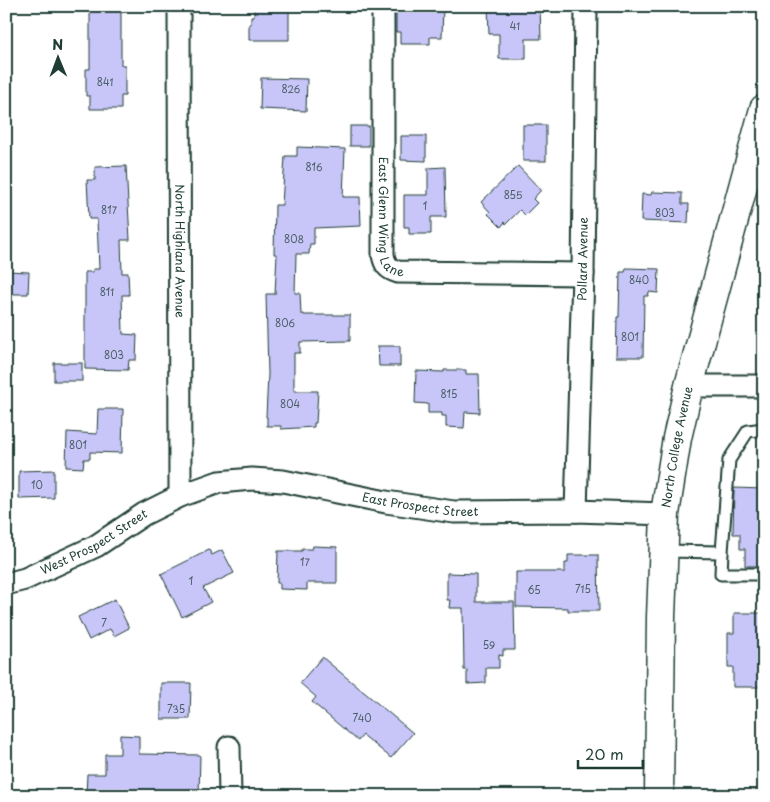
<svg xmlns="http://www.w3.org/2000/svg" width="770" height="802" font-family="'Playpen Sans',sans-serif">
<rect width="100%" height="100%" fill="#fff"/>
<filter id="ink" filterUnits="userSpaceOnUse"><feTurbulence type="fractalNoise" baseFrequency=".02" numOctaves="2"/><feDisplacementMap in="SourceGraphic" scale="10" xChannelSelector="R" yChannelSelector="G"/><feConvolveMatrix kernelMatrix="1 2 1 2 8 2 1 2 1" color-interpolation-filters="sRGB"/></filter>
<g filter="url(#ink)">
<!-- building -->
<g fill="#c8c5f8" stroke="#1f3d34">
<polygon points="90,6 121,6 121,65 125,65 125,96 121,96 121,109 90,109 90,96 86,96 86,69 90,69"/>
<polygon points="254,6 289,6 289,40 249,40 249,24 251,24 251,17 254,17"/>
<polygon points="396,6 443,6 442,37 430,37 430,44 400,44 400,32 396,32"/>
<polygon points="488,6 540,6 541,39 526,39 526,59 499,59 499,34 489,34"/>
<polygon points="261,78 307,79 306,111 260,109"/>
<rect x="523" y="125" width="23" height="36"/>
<rect x="350" y="126" width="19" height="20"/>
<polygon points="401,136 426,136 426,161 401,160"/>
<polygon points="297,147 345,149 343,197 360,197 361,226 314,228 314,244 310,244 309,254 296,254 295,293 300,293 301,314 304,314 304,315 350,315 350,341 300,342 300,353 294,353 294,391 318,391 316,423 314,423 314,427 281,429 281,426 267,426 267,417 266,417 268,374 266,294 275,294 277,254 274,254 275,205 282,205 285,156 297,156"/>
<polygon points="126,166 130,240 121,240 122,273 128,273 129,295 122,295 123,334 137,335 136,360 129,360 128,370 85,369 85,272 93,272 93,269 99,269 97,219 89,219 87,180 95,180 95,167"/>
<polygon points="518,166 541,190 533,199 537,203 525,215 520,210 506,224 505,222 501,227 488,214 490,212 481,202"/>
<polygon points="445,167 446,217 431,217 431,234 409,234 409,227 404,227 404,195 428,195 428,168"/>
<polygon points="652,192 682,193 682,204 689,204 688,223 641,221 642,194 651,195"/>
<polygon points="626,268 659,269 658,293 649,292 648,296 644,296 643,357 616,357 617,317 619,317 620,272 625,272"/>
<polygon points="6,271 29,272 28,294 6,294"/>
<polygon points="378,346 400,346 400,366 379,366"/>
<rect x="54" y="363" width="28" height="18"/>
<polygon points="444,370 466,370 466,374 479,374 480,413 465,412 464,428 446,427 446,416 442,416 442,413 428,413 428,404 415,403 416,371 444,372"/>
<polygon points="98,409 123,409 122,453 90,452 90,459 84,459 83,468 66,467 67,432 97,434"/>
<polygon points="54,470 54,498 19,499 19,471"/>
<polygon points="734,488 764,489 764,566 745,566 745,549 740,549 740,534 733,534"/>
<polygon points="313,546 337,547 337,583 307,583 307,590 280,589 280,583 277,583 278,551 302,551 302,549 312,549"/>
<polygon points="209,550 212,555 222,550 234,573 203,588 211,602 182,617 161,574"/>
<polygon points="568,555 598,555 599,611 568,611 568,608 516,607 516,572 565,572 565,563 568,563"/>
<polygon points="447,573 476,574 476,602 514,602 515,650 503,650 503,656 499,655 499,668 486,668 486,683 467,684 467,670 464,670 463,608 449,608 450,600 447,600"/>
<polygon points="115,599 129,628 114,636 110,629 89,640 78,617"/>
<polygon points="734,613 764,613 764,687 733,687 733,667 728,667 728,633 734,633"/>
<polygon points="322,657 413,733 391,758 363,735 358,741 312,702 316,697 300,683"/>
<polygon points="161,683 191,683 190,719 161,719"/>
<polygon points="120,735 139,736 139,754 200,755 199,796 86,795 87,774 105,774 105,754 120,754"/>
</g>
<g fill="none" stroke-linecap="round" stroke-linejoin="round">
<defs>
<g id="lane">
<polyline points="664,551 722,552 729,460 748,431 764,429"/>
<polyline points="722,552 721,574 764,574"/>
</g>
<g id="street">
<path id="s1" d="M 179,6 L 180,496"/>
<path id="s2" d="M 383,6 L 383,255 C 385,265 388,269 398,272 L 583,274"/>
<polyline points="689,386 764,386"/>
<path id="s3" d="M 576,511 L 583,274 L 586,6"/>
<path id="s4" d="M 6,584 L 25,579 L 96,546 L 144,514 L 180,496 L 219,482 L 252,479 L 283,481 L 386,502 L 454,512 L 576,511 L 665,514"/>
<polyline points="229,747 230,796"/>
</g>
<g id="primary">
<path id="s5" d="M 659,796 L 661,617 L 665,514 L 677,438 L 689,386 L 764,109"/>
</g>
</defs>
<!-- lane casing -->
<use href="#lane" stroke="#1f3d34" stroke-width="15"/>
<!-- street casing -->
<use href="#street" stroke="#1f3d34" stroke-width="25"/>
<!-- primary casing -->
<use href="#primary" stroke="#1f3d34" stroke-width="31"/>
<!-- lane -->
<use href="#lane" stroke="#fff" stroke-width="11"/>
<!-- street -->
<use href="#street" stroke="#fff" stroke-width="21"/>
<!-- primary -->
<use href="#primary" stroke="#fff" stroke-width="28"/>
</g>
</g>
<g text-anchor="middle" stroke-width="5" stroke-linejoin="round" paint-order="stroke">
<!-- number labels -->
<g font-size="10" fill="#495f65">
<text x="515" y="30">41</text>
<text x="105" y="86">841</text>
<text x="291" y="93">826</text>
<text x="314" y="171">816</text>
<text x="513" y="199">855</text>
<text x="425" y="210">1</text>
<text x="109" y="214">817</text>
<text x="665" y="217">803</text>
<text x="294" y="243">808</text>
<text x="639" y="284">840</text>
<text x="107" y="296">811</text>
<text x="285" y="327">806</text>
<text x="630" y="341">801</text>
<text x="114" y="359">803</text>
<text x="449" y="398">815</text>
<text x="290" y="408">804</text>
<text x="78" y="449">801</text>
<text x="37" y="489">10</text>
<text x="305" y="566">17</text>
<text x="191" y="585">1</text>
<text x="583" y="593">715</text>
<text x="534" y="594">65</text>
<text x="104" y="627">7</text>
<text x="489" y="649">59</text>
<text x="176" y="713">735</text>
<text x="362" y="722">740</text>
</g>
<!-- street labels -->
<g font-size="12" fill="#1f3d34" stroke="#fff">
<text dy="4" stroke="none"><textPath href="#s2" startOffset="215">East Glenn Wing Lane</textPath></text>
<text dy="4" stroke="none"><textPath href="#s1" startOffset="245">North Highland Avenue</textPath></text>
<text dy="4" stroke="none"><textPath href="#s3" startOffset="252">Pollard Avenue</textPath></text>
<text dy="4" stroke="none"><textPath href="#s5" startOffset="350">North College Avenue</textPath></text>
<text dy="4" stroke="none"><textPath href="#s4" startOffset="441">East Prospect Street</textPath></text>
<text dy="4" stroke="none"><textPath href="#s4" startOffset="98">West Prospect Street</textPath></text>
</g>
</g>
<!-- margin -->
<rect width="770" height="802" fill="none" stroke="#fff" stroke-width="25"/>
<rect x="12" y="12" width="745" height="777" fill="none" stroke="#1f3d34" stroke-width="2" filter="url(#ink)"/>
<!-- north arrow -->
<g transform="translate(58 58) rotate(359)" stroke="#ffffff" stroke-width="4" paint-order="stroke">
<path d="M0-4L9 19L0 12L-9 19Z" fill="#1f3d34"/>
<text y="-8" font-size="14" font-weight="bold" text-anchor="middle" fill="#1f3d34">N</text>
</g>
<!-- scale -->
<path d="M578 760v8h65v-8" fill="none" stroke="#1f3d34" stroke-width="2.5"/>
<text x="585" y="760" font-size="15" fill="#1f3d34" stroke="#ffffff" stroke-width="4" paint-order="stroke">20 m</text>
</svg>
